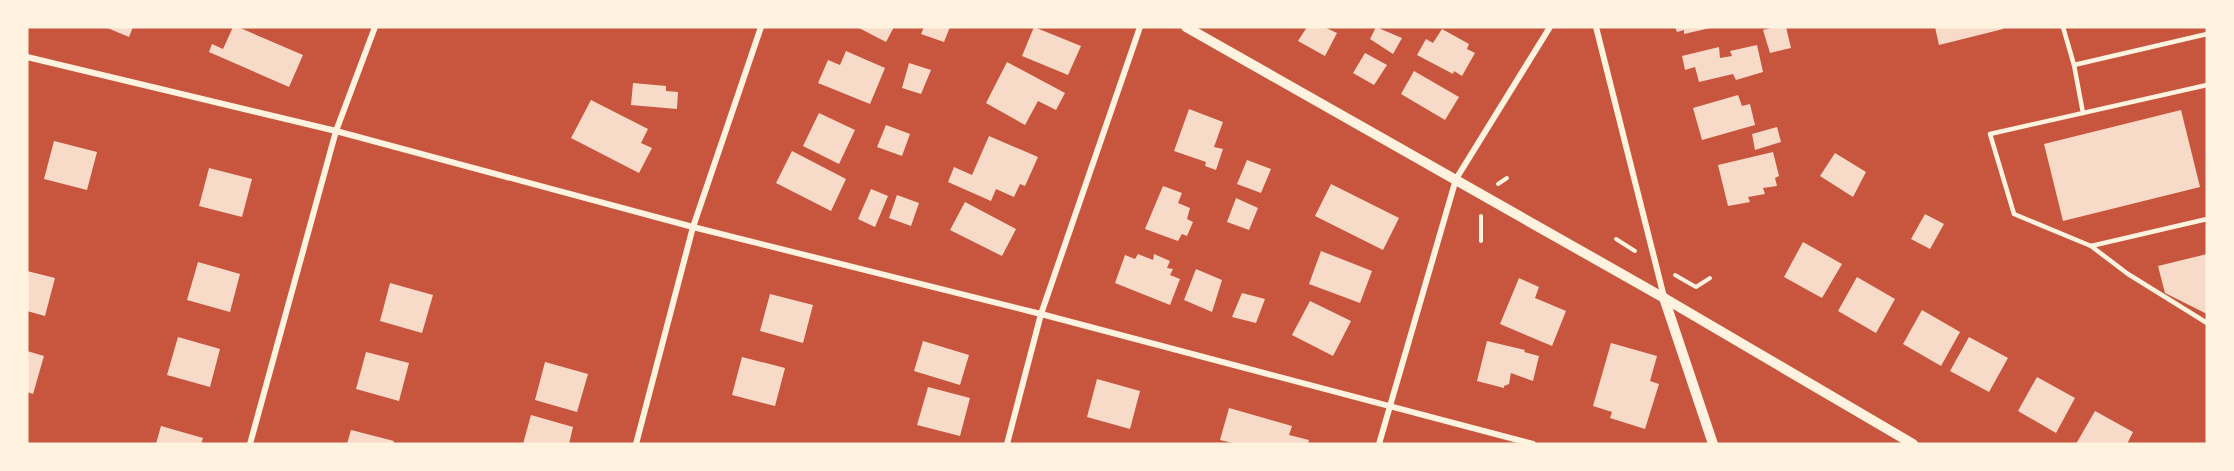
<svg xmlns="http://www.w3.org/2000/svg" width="2234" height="471" font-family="'Open Sans',sans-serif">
<rect width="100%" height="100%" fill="#c8553d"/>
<!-- building -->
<g fill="#f7dbc8">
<polygon points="105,27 133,27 129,37"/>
<polygon points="233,27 238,27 303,55 289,87 209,52 212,44 223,49"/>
<polygon points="857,27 894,27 886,42"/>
<polygon points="924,27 950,27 944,42 921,34"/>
<polygon points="1034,27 1081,46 1068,75 1022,56"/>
<polygon points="1307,27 1324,27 1337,33 1325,56 1298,41"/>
<polygon points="1376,27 1402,38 1393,54 1370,39"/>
<polygon points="1675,27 1709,27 1710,28 1684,34 1684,30 1677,32"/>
<polygon points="1775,27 1786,27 1791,48 1770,53 1763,30"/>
<polygon points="1935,27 2003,27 2003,29 1939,45"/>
<polygon points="1442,29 1469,44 1467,49 1475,53 1462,76 1454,71 1453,74 1417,55 1426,39 1433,43"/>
<polygon points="1757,45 1763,72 1736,80 1733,74 1699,82 1695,67 1685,70 1682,56 1719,47 1720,58 1732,56 1730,51"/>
<polygon points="846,51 885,68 870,104 818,83 828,60 840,65"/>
<polygon points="1365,53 1387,65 1374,85 1353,73"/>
<polygon points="1007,62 1065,93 1056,110 1038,101 1025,125 986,103"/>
<polygon points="909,63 931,70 921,94 902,88"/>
<polygon points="1414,71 1459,97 1445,120 1401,94"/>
<polygon points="633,83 666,86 666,91 678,92 677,109 631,105"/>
<polygon points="1738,95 1742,106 1750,104 1755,125 1702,140 1693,108"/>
<polygon points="591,100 648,129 641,143 652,148 639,173 571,138"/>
<polygon points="1189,109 1223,122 1214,147 1223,149 1216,170 1205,166 1206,162 1174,151"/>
<polygon points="2181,110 2200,187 2063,221 2044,144"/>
<polygon points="819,113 855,130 839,164 803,146"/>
<polygon points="886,125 910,134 902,156 877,147"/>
<polygon points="1777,127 1781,142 1755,150 1752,134"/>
<polygon points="989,136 1038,157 1025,186 1020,184 1014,197 996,189 991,201 948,182 954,167 972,175"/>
<polygon points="54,141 97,152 87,190 44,179"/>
<polygon points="792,151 846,179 831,211 776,183"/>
<polygon points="1773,152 1779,176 1775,178 1777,186 1763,188 1765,194 1748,197 1750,202 1728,206 1718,165"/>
<polygon points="1835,153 1866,172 1853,197 1820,176"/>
<polygon points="1247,160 1271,169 1261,193 1237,184"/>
<polygon points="209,168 252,179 242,217 199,206"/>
<polygon points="1331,184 1399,218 1383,250 1315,216"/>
<polygon points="1163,186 1182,193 1178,203 1190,208 1187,219 1193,222 1187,236 1182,234 1178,241 1145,229"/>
<polygon points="871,189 888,196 875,227 858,219"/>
<polygon points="897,195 919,203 911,226 889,218"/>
<polygon points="1236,198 1258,208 1249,230 1227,222"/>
<polygon points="965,202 1016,229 1002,256 950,230"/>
<polygon points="1925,214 1944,224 1930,249 1911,239"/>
<polygon points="1803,242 1842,264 1822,298 1784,277"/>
<polygon points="1321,251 1372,271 1360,303 1309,284"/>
<polygon points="1138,254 1153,260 1154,254 1170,261 1167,268 1173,269 1170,275 1180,279 1170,305 1115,283 1125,255 1135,259"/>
<polygon points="2207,254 2207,314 2165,293 2158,266"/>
<polygon points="198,262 240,274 230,312 187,300"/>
<polygon points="1196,269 1222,280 1212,312 1184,300"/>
<polygon points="27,271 55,278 45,316 27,311"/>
<polygon points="1857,277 1895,299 1876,333 1838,311"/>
<polygon points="1519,278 1539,287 1535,298 1566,311 1552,346 1500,324"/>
<polygon points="390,283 433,295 422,333 380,321"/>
<polygon points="1242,293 1265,299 1256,323 1232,317"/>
<polygon points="770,294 813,305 803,343 760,331"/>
<polygon points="1310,301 1351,321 1333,356 1292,335"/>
<polygon points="1922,310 1960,332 1941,366 1903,344"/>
<polygon points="178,337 220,349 210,387 167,375"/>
<polygon points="1969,337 2008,358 1989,392 1950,371"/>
<polygon points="923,341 969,355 960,385 914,371"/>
<polygon points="1487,341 1525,350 1524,352 1539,356 1533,381 1511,373 1509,384 1504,386 1504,388 1477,381"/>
<polygon points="1611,343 1657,356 1650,381 1659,384 1645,429 1610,418 1612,412 1593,406"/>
<polygon points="27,351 44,356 33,394 27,392"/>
<polygon points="366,352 409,363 399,401 356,389"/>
<polygon points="742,357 785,368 775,406 732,395"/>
<polygon points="545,362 588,374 577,412 535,400"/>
<polygon points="2037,377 2075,398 2056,433 2018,411"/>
<polygon points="1097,379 1140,391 1130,429 1087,417"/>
<polygon points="928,387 970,398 960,436 917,425"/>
<polygon points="1229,408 1292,426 1289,435 1309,440 1308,444 1237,444 1220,440"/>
<polygon points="2095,411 2133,432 2127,444 2076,444"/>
<polygon points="531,415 573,427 569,444 523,444"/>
<polygon points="161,426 203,438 201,444 156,444"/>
<polygon points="351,430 394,441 393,444 347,444"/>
</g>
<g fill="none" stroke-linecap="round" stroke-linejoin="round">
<!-- path -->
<g stroke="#fff3e0" stroke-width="4">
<polyline points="1498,184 1507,178"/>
<polyline points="1616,239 1635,251"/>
<polyline points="1481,241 1481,216"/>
<polyline points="1675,275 1696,287 1710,278"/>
</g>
<!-- service -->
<g stroke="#fff3e0" stroke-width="4.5">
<polyline points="2063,27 2074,65 2207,34"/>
<polyline points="2074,65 2083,113"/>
<polyline points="2207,85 1990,134 2014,214 2091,246 2207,219"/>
<polyline points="2091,246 2128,274 2207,323"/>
</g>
<!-- minor -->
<g stroke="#fff3e0" stroke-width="6">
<polyline points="1596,27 1664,297"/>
<polyline points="27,57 336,131 693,227 1041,314 1533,444"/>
<polyline points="250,444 336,131 375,27"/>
<polyline points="636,444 693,227 761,27"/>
<polyline points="1007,444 1041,314 1140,27"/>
<polyline points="1379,444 1456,179 1550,27"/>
</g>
<!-- tertiary -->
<g stroke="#fff3e0" stroke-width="10">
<polyline points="1186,27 1664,298 1913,444"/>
<polyline points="1664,298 1713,444"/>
</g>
</g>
<!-- border -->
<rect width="2234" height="471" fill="none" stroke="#fff3e0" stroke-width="57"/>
</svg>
